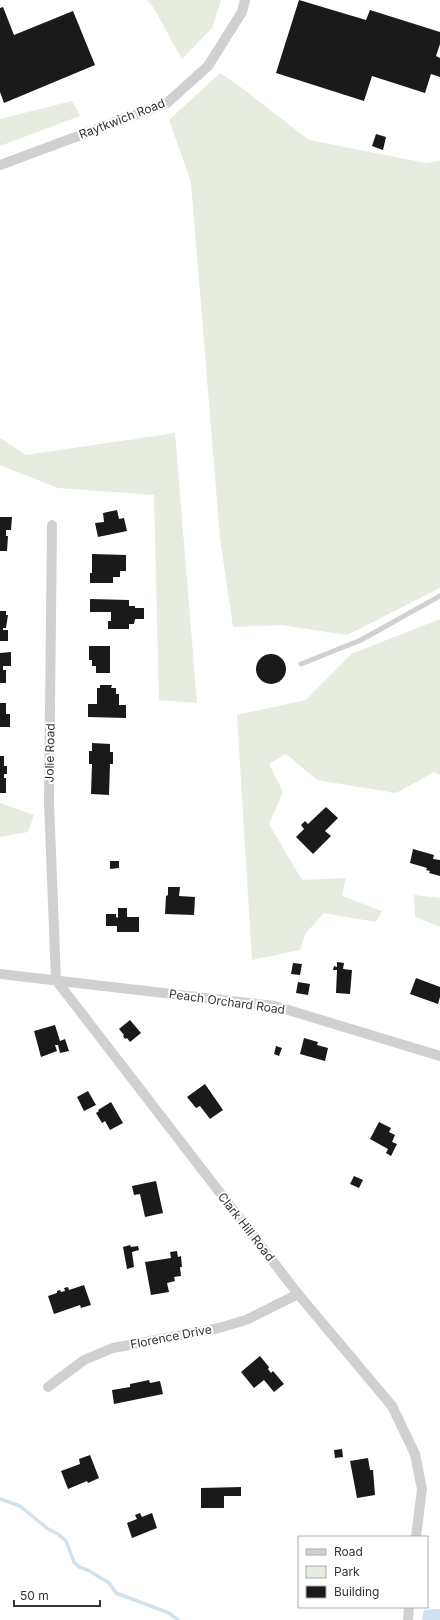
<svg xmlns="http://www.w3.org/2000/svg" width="440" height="1620" font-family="Inter,sans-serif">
<rect width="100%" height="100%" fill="#fff"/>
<!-- green -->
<g fill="#e6ecdf">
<polygon points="147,0 221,0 212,28 182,59 153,7"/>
<polygon points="220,73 238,85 309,140 426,163 440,161 440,588 347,635 282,625 233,627 220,538 191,182 169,120"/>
<polygon points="72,101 80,116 0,146 0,119"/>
<polygon points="175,433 197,703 159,700 154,495 58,488 0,465 0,438 26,455"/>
<polygon points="440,619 440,775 434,772 396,793 317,780 286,754 269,764 283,792 269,824 302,880 346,878 342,896 382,911 376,922 324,913 306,933 300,950 252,960 237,715 306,700 351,654"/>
<polygon points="0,803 34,815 28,832 0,837"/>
<polygon points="414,895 440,898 440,927 415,917"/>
</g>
<!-- water -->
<polygon fill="#cfe2ee" points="435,1609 440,1609 440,1620 422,1620 424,1610"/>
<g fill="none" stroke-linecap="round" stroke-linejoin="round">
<!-- stream -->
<polyline stroke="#cfe2ee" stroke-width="3.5" points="0,1499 20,1506 48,1529 58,1534 66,1541 74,1562 79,1567 88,1570 109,1583 116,1593 169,1613 178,1620"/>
</g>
<!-- building -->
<g fill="#1a1a1a">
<polygon points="299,0 366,20 370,10 440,32 440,44 436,56 440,58 440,77 431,74 425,93 372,76 364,101 276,73"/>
<polygon points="3,7 14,35 73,11 95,65 4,103 0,92 0,8"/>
<polygon points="376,134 386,137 383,150 372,146"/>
<polygon points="117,510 119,519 124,518 127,531 98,537 95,523 104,522 103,513"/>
<polygon points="0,517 12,517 11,530 6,530 6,536 8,536 7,551 0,551"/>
<polygon points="92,554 126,555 126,571 120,571 120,577 113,577 113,583 90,583 90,573 92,573"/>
<polygon points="90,599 129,600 129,606 135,606 135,608 144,608 144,619 135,619 134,624 129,624 129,629 108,629 108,621 111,621 111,612 90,612"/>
<polygon points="0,611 6,611 6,615 8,615 6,628 3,628 3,630 8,630 8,641 0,641"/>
<polygon points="89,646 110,646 110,673 96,673 96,666 92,666 92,660 89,660"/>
<polygon points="11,652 11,666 3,666 3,670 6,670 6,683 0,683 0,653"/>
<circle cx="271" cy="669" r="15"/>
<polygon points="100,685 112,685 111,688 116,688 116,694 119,694 119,705 126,705 126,718 88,717 88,704 97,704 97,688 100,688"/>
<polygon points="0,703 6,703 6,714 10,714 10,727 0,727"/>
<polygon points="92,743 110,744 110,752 113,752 113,764 110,764 109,795 91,794 92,764 89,764 89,751 92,751"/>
<polygon points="0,756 4,756 4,766 7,766 7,774 4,774 4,778 6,778 6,793 0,793"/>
<polygon points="326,807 338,818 325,831 331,836 313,854 296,837 304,829 301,825 305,821 308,824"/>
<polygon points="413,849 434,855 433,859 440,860 440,876 429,873 430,871 426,870 427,868 410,863"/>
<polygon points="110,861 119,861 119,868 110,869"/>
<polygon points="168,887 180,887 179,896 195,897 194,915 165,914 166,896 168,895"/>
<polygon points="118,908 127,908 127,917 139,917 139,932 117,932 117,926 106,926 106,914 116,914 116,917 118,918"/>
<polygon points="337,962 344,963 343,969 352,970 350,994 336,993 337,970 333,970 334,966 337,967"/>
<polygon points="293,963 302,964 300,975 291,974"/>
<polygon points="416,978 440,987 440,997 438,1004 410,994"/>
<polygon points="298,982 310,984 308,995 296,993"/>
<polygon points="130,1020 141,1033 130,1042 127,1038 125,1039 123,1036 124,1035 119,1029"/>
<polygon points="55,1025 60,1041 65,1039 69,1051 60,1053 58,1045 55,1045 57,1051 41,1057 34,1031"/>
<polygon points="304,1038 318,1042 317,1045 328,1048 325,1061 300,1054"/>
<polygon points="276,1046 282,1048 279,1056 274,1054"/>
<polygon points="205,1084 223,1110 210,1119 200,1106 196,1108 187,1097"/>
<polygon points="88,1091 96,1105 84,1111 77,1097"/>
<polygon points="111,1102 123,1123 110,1130 105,1121 102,1123 96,1113 99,1111 98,1110"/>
<polygon points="379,1122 391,1128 389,1132 395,1135 392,1142 397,1144 391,1156 386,1153 388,1149 370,1139"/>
<polygon points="354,1176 363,1180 359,1188 350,1184"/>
<polygon points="156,1181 163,1213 145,1217 140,1194 134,1195 132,1186"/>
<polygon points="130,1245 131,1247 138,1246 139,1250 132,1252 134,1267 127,1269 123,1247"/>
<polygon points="177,1251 178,1257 181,1256 182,1267 180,1267 181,1276 174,1277 175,1281 167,1283 169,1292 151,1295 145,1262 171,1258 170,1252"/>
<polygon points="84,1285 91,1305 81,1308 80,1305 54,1314 48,1296 57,1293 57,1291 60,1290 61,1292 65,1291 64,1288 68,1287 69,1290"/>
<polygon points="260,1356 269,1367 268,1369 271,1373 273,1371 284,1384 274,1392 264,1380 254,1388 241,1372"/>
<polygon points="149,1380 150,1383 160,1381 163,1394 114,1404 112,1390 130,1387 130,1384"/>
<polygon points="342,1449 343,1457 335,1458 334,1450"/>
<polygon points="90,1455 99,1478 88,1483 87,1481 68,1489 61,1471 80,1464 79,1459"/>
<polygon points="368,1458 370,1470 373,1470 375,1495 357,1498 350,1461"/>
<polygon points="241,1487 241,1496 224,1496 224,1508 201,1508 201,1488"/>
<polygon points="140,1513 142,1517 152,1513 157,1528 132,1538 127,1523 137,1519 135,1515"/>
</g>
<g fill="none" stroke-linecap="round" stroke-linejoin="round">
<!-- service -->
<polyline stroke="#d0d0d0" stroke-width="5" points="301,664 361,640 440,596"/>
<!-- minor -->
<g stroke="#d0d0d0" stroke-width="10">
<polyline points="0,165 167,103 208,66 242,12 245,0"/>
<polyline points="52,525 49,802 56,980"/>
<polyline points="0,974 275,1006 440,1056"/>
<polyline points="56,980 298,1294 392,1406 415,1454 422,1489 416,1537"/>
<polyline points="48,1387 84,1360 113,1348 219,1328 246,1320 298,1294"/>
<polyline points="408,1620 409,1607"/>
</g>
</g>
<g text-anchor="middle" stroke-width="4" stroke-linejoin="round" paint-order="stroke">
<!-- street labels -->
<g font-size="12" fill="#333" stroke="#fff">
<text transform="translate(122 119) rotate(-21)" y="4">Raytkwich Road</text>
<text transform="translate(50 753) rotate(-89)" y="4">Jolie Road</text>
<text transform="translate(227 1002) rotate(8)" y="4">Peach Orchard Road</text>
<text transform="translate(246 1227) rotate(52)" y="4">Clark Hill Road</text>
<text transform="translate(171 1337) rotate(-11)" y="4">Florence Drive</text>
</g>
</g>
<!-- legend -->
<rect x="298" y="1536" width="130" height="72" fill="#ffffff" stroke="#adadad"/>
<rect x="306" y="1549" width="20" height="6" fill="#d0d0d0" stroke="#adadad"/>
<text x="334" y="1556" font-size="12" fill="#333333">Road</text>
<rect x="306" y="1566" width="20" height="12" fill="#e6ecdf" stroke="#adadad"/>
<text x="334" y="1576" font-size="12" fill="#333333">Park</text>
<rect x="306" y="1586" width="20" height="12" fill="#1a1a1a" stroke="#adadad"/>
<text x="334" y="1596" font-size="12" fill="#333333">Building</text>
<!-- scale -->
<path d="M14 1600v6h86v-6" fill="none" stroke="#333333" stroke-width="2"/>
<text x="20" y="1600" font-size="12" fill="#333333" stroke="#ffffff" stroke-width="3" paint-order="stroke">50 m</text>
</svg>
